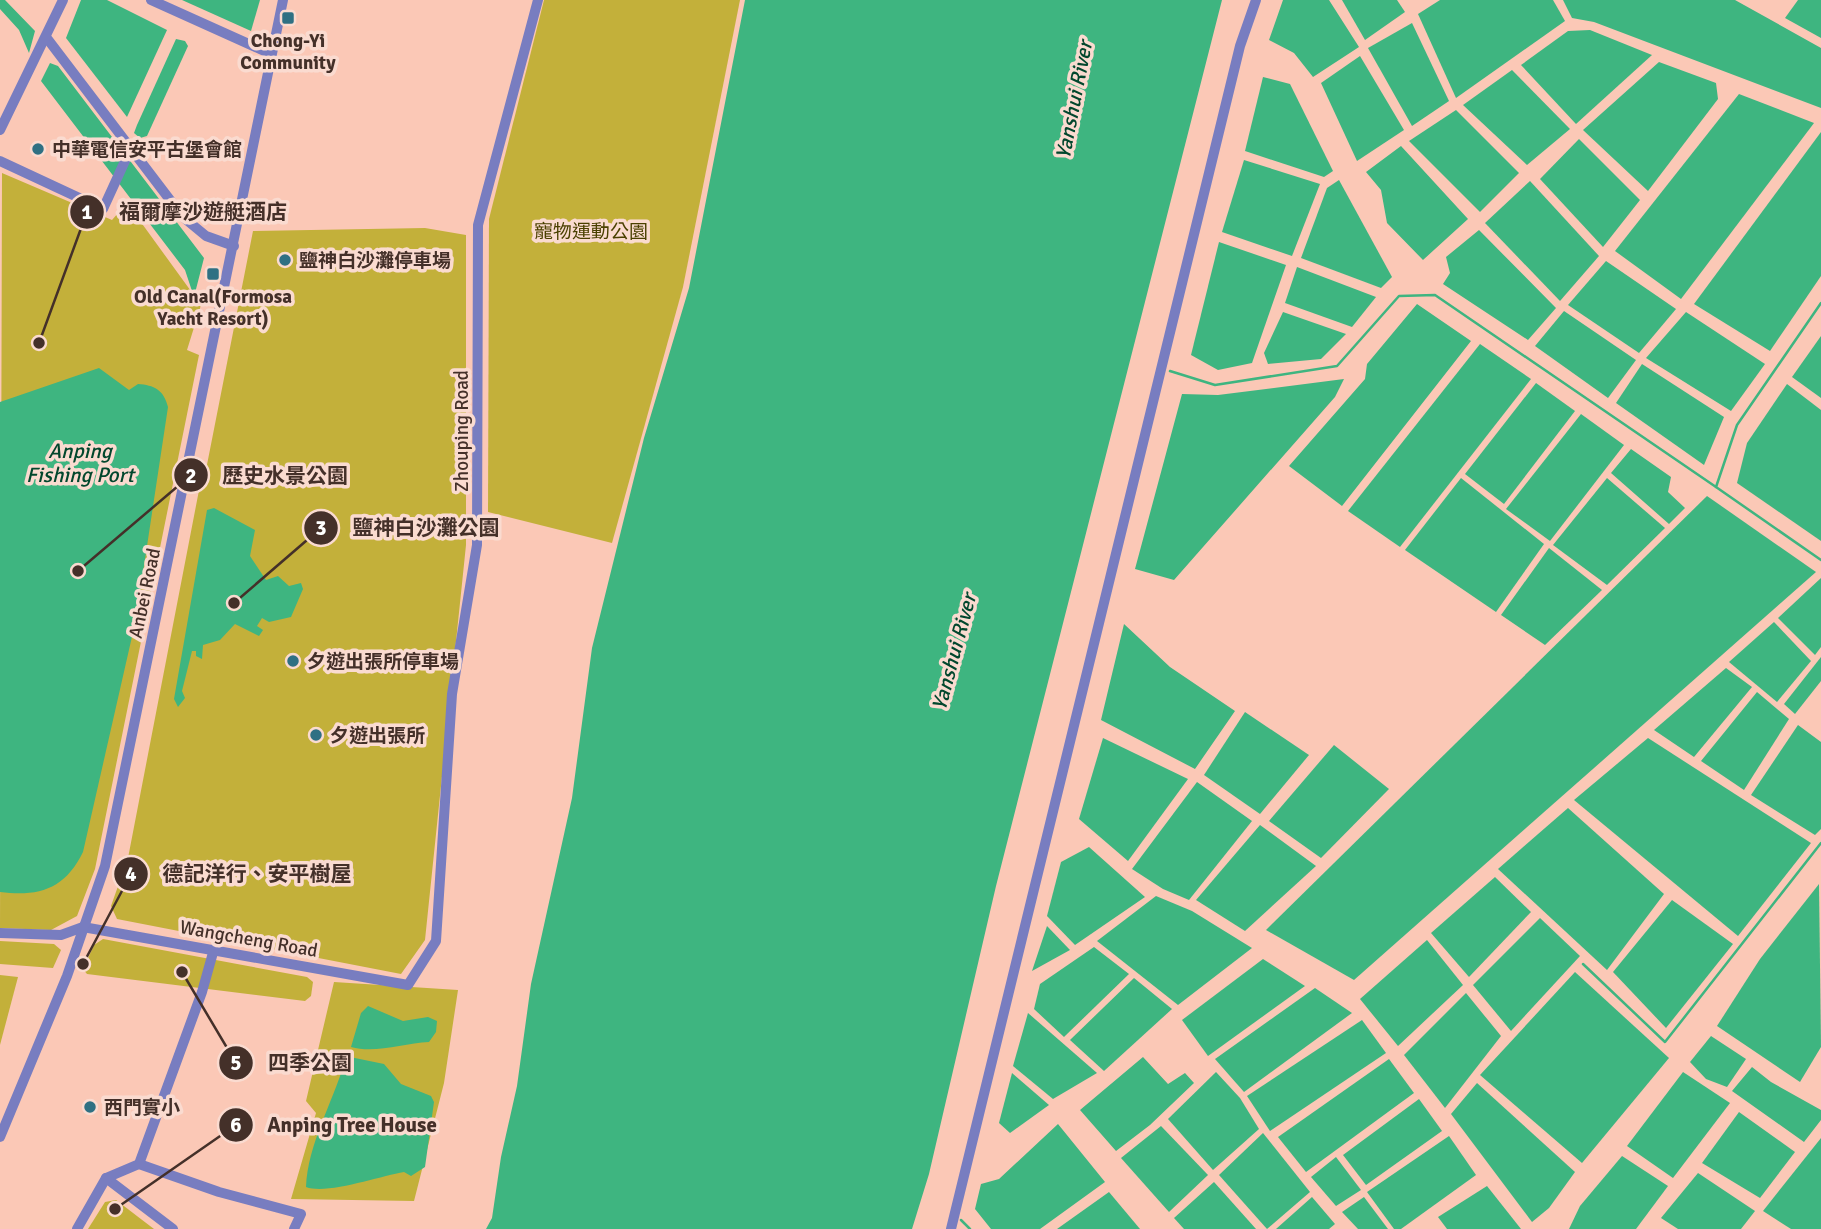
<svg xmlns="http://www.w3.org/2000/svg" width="1821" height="1229" font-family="Signika,'Noto Sans TC',sans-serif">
<rect width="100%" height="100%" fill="#fbc8b6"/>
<!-- green -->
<g fill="#c3b03a">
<polygon points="544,0 740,0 683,287 612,543 488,512 489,219"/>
<polygon points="2,173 112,220 127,203 201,305 187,350 199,355 95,869 77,916 51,930 0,928"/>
<polygon points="425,228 466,235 466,545 425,940 401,974 117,919 111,906 128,858 200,485 203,485 253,231"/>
<polygon points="103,939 307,977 313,982 311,996 305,1001 87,974 83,969 94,945"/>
<polygon points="0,941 54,944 61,950 53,968 0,964"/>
<polygon points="0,975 18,977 0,1045"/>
<polygon points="334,982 458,990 444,1083 414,1201 291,1199 316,1113 306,1101"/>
<polygon points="116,1200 154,1229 88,1229 105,1202"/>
</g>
<!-- water -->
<g fill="#3eb580">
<polygon points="0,0 5,0 35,31 29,53 19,30 0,9"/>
<polygon points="81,0 107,0 167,30 127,117 66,38"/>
<polygon points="182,0 260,0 251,31"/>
<polygon points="745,0 1222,0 996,886 929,1174 912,1229 486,1229 492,1218 501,1157 517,1086 531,984 572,798 592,648 644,438 689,288"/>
<polygon points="1283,0 1329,0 1359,47 1313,77 1294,53 1269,40"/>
<polygon points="1342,0 1397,0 1405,12 1365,40"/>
<polygon points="1440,0 1553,0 1565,21 1456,98 1418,14"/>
<polygon points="1563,0 1735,0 1821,48 1821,108 1594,22 1572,18"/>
<polygon points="1798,0 1821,0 1821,38 1785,18"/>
<polygon points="1412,23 1449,101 1412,126 1368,48"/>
<polygon points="1590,30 1652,55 1576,124 1521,65 1568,31"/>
<polygon points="176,39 185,41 188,46 147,136 140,138 134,133 137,125"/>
<polygon points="1360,56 1404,130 1357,161 1321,83"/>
<polygon points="1659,62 1716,83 1718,99 1648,191 1583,130"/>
<polygon points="50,63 58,66 204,258 194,297 185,270 41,81"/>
<polygon points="1512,70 1570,129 1527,165 1463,105"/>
<polygon points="1263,77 1290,84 1333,171 1324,177 1245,151"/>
<polygon points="1739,94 1814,123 1681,299 1615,251"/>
<polygon points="1456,110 1519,173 1480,212 1409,141"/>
<polygon points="1821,132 1821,276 1770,351 1694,304"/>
<polygon points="1579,139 1640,200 1603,247 1540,179"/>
<polygon points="1401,146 1468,219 1423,260 1387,223 1381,190 1366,172"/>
<polygon points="1244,160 1320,184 1292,256 1222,232"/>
<polygon points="1339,180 1392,277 1381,288 1301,258 1327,188"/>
<polygon points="1530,181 1599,256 1560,301 1485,223"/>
<polygon points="1479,230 1556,308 1528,340 1443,284 1450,273 1446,257"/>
<polygon points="1219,242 1286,265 1252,363 1218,370 1191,355"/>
<polygon points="1606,261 1676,309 1639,353 1568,305"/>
<polygon points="1297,267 1376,297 1352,327 1285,303"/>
<polygon points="1417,304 1471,341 1342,506 1289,466 1365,379 1367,364"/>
<polygon points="1564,311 1636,360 1608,398 1535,346"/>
<polygon points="1283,312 1346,334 1321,359 1268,364 1264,353"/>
<polygon points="1686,312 1765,364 1731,411 1646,358"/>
<polygon points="1821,336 1821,398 1792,377"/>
<polygon points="1480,344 1531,379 1400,547 1348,511"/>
<polygon points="1642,364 1724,417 1704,465 1616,403"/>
<path d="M 99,368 L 129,390 L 138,384 C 154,385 164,390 168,407 L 136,619 L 83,852 C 65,889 39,897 0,892 L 0,402 Z"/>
<polygon points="1344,379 1335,397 1174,580 1135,569 1182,394 1218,395"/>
<polygon points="1536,383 1575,411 1504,504 1465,474"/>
<polygon points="1787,384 1821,410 1821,541 1737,483 1747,443"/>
<polygon points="1581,414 1624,445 1550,541 1506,509"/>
<polygon points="1631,449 1671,477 1668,492 1685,508 1669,524 1611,473"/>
<polygon points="1461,478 1544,544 1496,612 1405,550"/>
<polygon points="1607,478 1665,528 1607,585 1553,545"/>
<polygon points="1707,496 1816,572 1354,980 1266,930"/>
<polygon points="214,508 255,530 250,556 266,580 278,576 289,586 301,583 303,589 291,617 269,622 262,618 257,626 263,630 259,636 235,624 220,640 203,645 202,659 196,656 196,651 192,651 182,691 185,698 178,707 174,699 207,510"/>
<polygon points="1549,548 1602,590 1545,645 1501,615"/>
<polygon points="1821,578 1821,647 1815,655 1778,618"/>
<polygon points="1774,622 1811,661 1777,702 1729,662"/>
<polygon points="1124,624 1170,667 1235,711 1195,769 1101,720"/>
<polygon points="1821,657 1821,681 1795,714 1784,704"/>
<polygon points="1726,668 1752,687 1694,757 1654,730"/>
<polygon points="1757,692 1789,719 1744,790 1701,761"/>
<polygon points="1245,712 1309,755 1260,814 1204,775"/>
<polygon points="1798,725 1821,742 1821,829 1815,835 1751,795"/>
<polygon points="1103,738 1188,779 1128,861 1079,819"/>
<polygon points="1648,738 1811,843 1738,936 1574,800"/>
<polygon points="1334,745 1389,789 1321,858 1269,821"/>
<polygon points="1197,782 1252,821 1189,900 1163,889 1132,869"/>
<polygon points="1568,808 1664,894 1607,970 1498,869"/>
<polygon points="1260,825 1316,866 1245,931 1196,900"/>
<polygon points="1089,847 1145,897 1075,945 1047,916 1061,862"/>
<polygon points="1495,877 1531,912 1469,977 1431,933"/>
<polygon points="1819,884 1821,1047 1800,1082 1717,1026 1760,959"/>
<polygon points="1156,896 1192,911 1252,948 1178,1005 1097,941"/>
<polygon points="1672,900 1733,944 1666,1028 1613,972"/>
<polygon points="1540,918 1580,956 1511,1031 1473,985"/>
<polygon points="1047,926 1070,950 1032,971"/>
<polygon points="1427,940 1463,985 1398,1046 1360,999"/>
<polygon points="1094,947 1129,974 1064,1037 1034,1009 1040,984"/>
<polygon points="1263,959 1305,986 1208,1056 1182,1020"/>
<polygon points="1575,972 1669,1058 1582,1163 1480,1075"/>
<polygon points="1134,978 1172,1009 1104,1071 1070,1040"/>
<polygon points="1315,988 1352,1013 1244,1092 1215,1059"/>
<polygon points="1466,993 1501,1036 1445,1108 1404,1055"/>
<path d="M 368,1006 L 403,1021 L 428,1017 L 437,1021 L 436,1032 L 429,1042 C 404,1043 375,1054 351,1047 L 361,1013 Z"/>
<polygon points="1028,1013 1097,1073 1053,1099 1013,1066"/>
<polygon points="1362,1020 1386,1053 1270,1131 1247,1096"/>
<polygon points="1711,1036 1746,1059 1727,1087 1706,1079 1690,1062"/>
<path d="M 350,1057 L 384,1064 L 401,1084 L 431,1096 L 434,1102 L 425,1167 L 411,1176 L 404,1172 C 380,1176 327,1195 306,1187 C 308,1144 332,1104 344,1064 Z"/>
<polygon points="1143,1057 1168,1084 1185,1073 1194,1083 1150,1125 1116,1151 1080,1110"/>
<polygon points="1389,1059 1414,1093 1306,1172 1278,1137"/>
<polygon points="1752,1067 1771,1082 1821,1110 1821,1120 1804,1142 1732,1091"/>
<polygon points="1216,1072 1240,1098 1259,1129 1213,1170 1168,1119"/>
<polygon points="1683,1072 1730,1103 1673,1178 1627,1146"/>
<polygon points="1012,1073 1049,1105 1010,1133 999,1123"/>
<polygon points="1477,1083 1575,1172 1549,1208 1532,1222 1451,1114"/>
<polygon points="1419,1099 1442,1131 1366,1185 1343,1155"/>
<polygon points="1739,1112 1795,1152 1760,1198 1702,1163"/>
<polygon points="1058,1124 1105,1182 1040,1229 991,1229 975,1209 981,1184 999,1179"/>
<polygon points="1161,1126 1208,1175 1169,1212 1121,1158"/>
<polygon points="1263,1133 1310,1192 1267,1229 1219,1175"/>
<polygon points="1449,1136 1476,1175 1401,1229 1394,1229 1367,1192"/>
<polygon points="1821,1138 1821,1229 1791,1229 1763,1211"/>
<polygon points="1622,1156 1668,1186 1636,1229 1569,1229 1580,1206"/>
<polygon points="1336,1157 1361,1190 1336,1206 1311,1177"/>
<polygon points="1698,1173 1755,1211 1741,1229 1678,1229 1661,1218"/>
<polygon points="1214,1182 1256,1229 1184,1229 1174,1218"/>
<polygon points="1487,1186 1521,1229 1447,1229 1438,1217"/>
<polygon points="1109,1192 1140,1229 1057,1229"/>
<polygon points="1312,1197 1335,1224 1329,1229 1276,1229"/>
<polygon points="1364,1197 1388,1229 1358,1229 1342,1212"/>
</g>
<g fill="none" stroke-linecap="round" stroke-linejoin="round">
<!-- stream -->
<g stroke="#3eb580" stroke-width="2.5">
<polyline points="1821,303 1737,425 1716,487 1821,560"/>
<polyline points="1170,371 1215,385 1337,366 1399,296 1435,295 1716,487"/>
<polyline points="1583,964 1665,1042 1821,843"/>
<polyline points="961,1220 970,1229"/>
</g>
<!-- minor -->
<g stroke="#787dc0" stroke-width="10">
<polyline points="151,0 271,54"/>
<polyline points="46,37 183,217 206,236 234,246"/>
<polyline points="0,130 63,0"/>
<polyline points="0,161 103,209 130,150"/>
<polyline points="0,933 61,935 83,927 408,985 436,941 452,694 477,545 478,225 538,0"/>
<polyline points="0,1137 67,976 105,866 283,0"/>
<polyline points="139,1164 219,1192 301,1214 294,1229"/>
<polyline points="106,1178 173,1229"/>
<polyline points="77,1229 106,1178 139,1164 202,992 214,949"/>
<polyline points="951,1229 1240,46 1256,0"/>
</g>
</g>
<!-- markers -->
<g fill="#2f7083" stroke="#fadbd0" stroke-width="2.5">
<rect x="281" y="11" width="14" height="14" rx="3.5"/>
<circle cx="38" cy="149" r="7"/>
<circle cx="285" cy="260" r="7"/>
<rect x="206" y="267" width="14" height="14" rx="3.5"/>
<circle cx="293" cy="661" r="7"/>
<circle cx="316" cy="735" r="7"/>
<circle cx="90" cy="1107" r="7"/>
</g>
<g text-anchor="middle" stroke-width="7" stroke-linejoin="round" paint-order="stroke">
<!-- poi labels -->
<g font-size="19" font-weight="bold" fill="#443029" stroke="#fadbd0" text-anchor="start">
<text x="288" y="47" text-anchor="middle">Chong-Yi<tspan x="288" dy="22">Community</tspan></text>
<text x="52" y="156">中華電信安平古堡會館</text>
<text x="299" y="267">鹽神白沙灘停車場</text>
<text x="213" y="303" text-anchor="middle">Old Canal(Formosa<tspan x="213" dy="22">Yacht Resort)</tspan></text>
<text x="307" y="668">夕遊出張所停車場</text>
<text x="330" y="742">夕遊出張所</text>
<text x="104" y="1114">西門實小</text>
</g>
<!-- park labels -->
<g font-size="19" fill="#4a4000" stroke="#fadbd0">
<text x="591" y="238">寵物運動公園</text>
</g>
<!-- street labels -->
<g font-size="19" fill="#443029" stroke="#fadbd0">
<text transform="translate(461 431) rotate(-90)" y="7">Zhouping Road</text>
<text transform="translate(144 593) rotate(-78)" y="7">Anbei Road</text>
<text transform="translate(249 938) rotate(10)" y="7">Wangcheng Road</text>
</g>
<!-- water labels -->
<g font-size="21" font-style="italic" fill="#02472d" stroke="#fadbd0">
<text transform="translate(1074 100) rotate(-79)" y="7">Yanshui River</text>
<text x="80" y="458">Anping<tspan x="80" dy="24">Fishing Port</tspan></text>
<text transform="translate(954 652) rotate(-75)" y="7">Yanshui River</text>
</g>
</g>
<!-- callouts -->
<path fill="none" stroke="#443029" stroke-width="2.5" d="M39 343L87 212M78 571L191 475M234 603L321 528M83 964L131 874M182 972L236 1063M115 1209L236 1125"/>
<g fill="#443029" stroke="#fadbd0" stroke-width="2.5">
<circle cx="39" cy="343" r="7"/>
<circle cx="78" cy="571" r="7"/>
<circle cx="234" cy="603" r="7"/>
<circle cx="83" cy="964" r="7"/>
<circle cx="182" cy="972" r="7"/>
<circle cx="115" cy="1209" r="7"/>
<circle cx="87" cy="212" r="18"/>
<circle cx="191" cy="475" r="18"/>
<circle cx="321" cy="528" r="18"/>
<circle cx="131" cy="874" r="18"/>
<circle cx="236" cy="1063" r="18"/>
<circle cx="236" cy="1125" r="18"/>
</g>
<g font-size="21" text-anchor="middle" font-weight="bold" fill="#fff">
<text x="87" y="219">1</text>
<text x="191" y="483">2</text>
<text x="321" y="535">3</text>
<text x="131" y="881">4</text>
<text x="236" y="1070">5</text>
<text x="236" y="1132">6</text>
</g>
<g font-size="21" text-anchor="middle" font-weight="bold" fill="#443029" stroke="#fadbd0" stroke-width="7" stroke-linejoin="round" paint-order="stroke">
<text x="203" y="219">福爾摩沙遊艇酒店</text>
<text x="285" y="483">歷史水景公園</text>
<text x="426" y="535">鹽神白沙灘公園</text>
<text x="257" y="881">德記洋行、安平樹屋</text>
<text x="310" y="1070">四季公園</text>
<text x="352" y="1132">Anping Tree House</text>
</g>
</svg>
